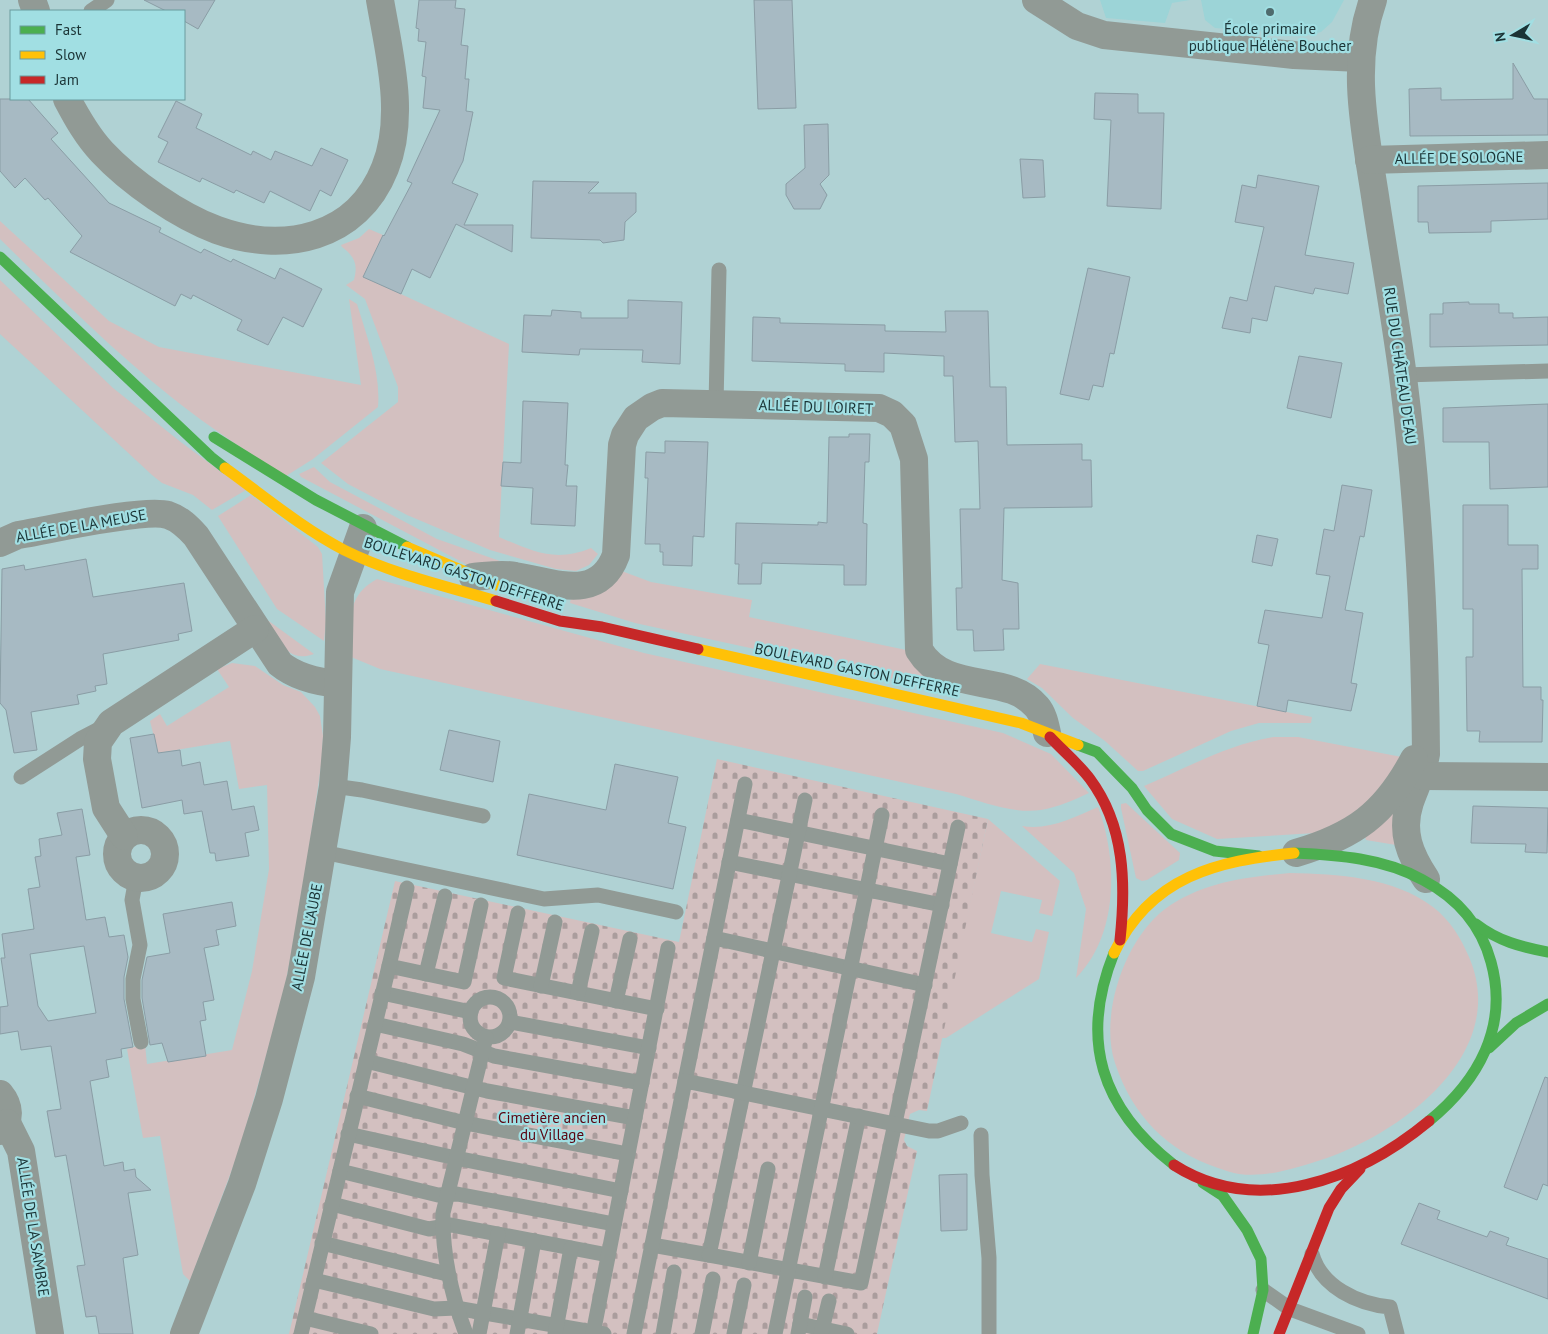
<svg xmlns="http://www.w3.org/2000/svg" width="1548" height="1334" font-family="'PT Sans',sans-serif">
<defs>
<pattern id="cemetery-stones" width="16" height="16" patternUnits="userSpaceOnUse" patternTransform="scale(1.25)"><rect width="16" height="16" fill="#d3c0c0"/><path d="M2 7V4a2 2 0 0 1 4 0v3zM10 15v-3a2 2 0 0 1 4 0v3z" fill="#aa9d9d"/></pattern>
</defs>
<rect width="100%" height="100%" fill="#b0d2d4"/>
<!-- built -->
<g fill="#9cd4d7">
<polygon points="1100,0 1190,0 1172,3 1165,23 1106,18"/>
<polygon points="1201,0 1344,0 1332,22 1321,32 1310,35 1215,28 1205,20"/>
</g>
<!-- green -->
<g fill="#d3c0c0">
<path d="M 0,221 L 109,321 L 159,347 L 361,385 L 349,299 L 357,304 C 367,337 381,373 378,407 L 313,459 L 286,476 C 246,451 207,426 170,396 C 110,348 55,293 0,239 Z"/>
<path d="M 369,229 L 383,235 L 364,277 L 509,344 L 499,537 C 532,551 555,563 591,548 L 598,554 L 589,565 L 576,571 L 556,569 L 490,550 L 407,515 L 348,484 L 321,463 L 398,402 L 398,387 L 365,299 L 346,285 L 354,280 C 358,264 355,257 342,247 L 341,245 L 359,238 Z"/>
<polygon points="0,280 113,388 182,443 246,490 212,510 193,495 162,483 152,475 0,334"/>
<polygon points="314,467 330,482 437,539 514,566 477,570 301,477 299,474"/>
<polygon points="251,495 318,547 322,554 326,622 324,641 277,609 218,516"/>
<polygon points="619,570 651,582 752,600 749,617 911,651 935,680 935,688 635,623 570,603 571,597"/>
<path d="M 377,579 L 644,653 L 1003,733 L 1051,754 L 1089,793 C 1074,800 1058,807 1041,810 C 1013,814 983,802 956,794 L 380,669 L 351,657 C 351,624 344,597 377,579 Z"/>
<path d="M 266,619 L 314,654 C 286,664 279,639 266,619 Z"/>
<polygon points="232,663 255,666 283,685 301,692 315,707 320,716 323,736 322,759 303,890 283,997 239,1151 190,1281 183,1274 160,1136 143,1138 127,1049 145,1044 147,1064 232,1050 252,971 269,869 267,785 239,789 230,741 158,753 150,721 160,714 167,726 229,687 217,669"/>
<polygon points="1040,664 1312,717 1311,723 1259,723 1231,731 1143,771 1138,771 1105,741 1073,718 1042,688 1027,679"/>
<path d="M 1274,737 L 1298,737 L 1407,758 L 1400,774 L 1348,822 L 1316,833 L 1217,839 L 1172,819 L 1144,786 C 1186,768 1229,744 1274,737 Z"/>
<polygon points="1126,803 1180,853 1179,860 1147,880 1142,881 1136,878 1121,808 1121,804"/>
<path d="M 1098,807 C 1118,860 1119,935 1076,978 L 1086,909 L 1074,873 L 1022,826 C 1048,831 1075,817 1098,807 Z"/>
<polygon points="1394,807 1396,845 1366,840 1365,836"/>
<polygon points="988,819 1060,881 1052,916 1039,913 1042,900 1001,891 991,933 1032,942 1036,929 1049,932 1039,979 946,1038 941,1038"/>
<path d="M 1290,873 C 1337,874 1394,877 1433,907 C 1450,920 1461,938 1469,957 C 1510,1052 1404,1131 1327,1158 C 1299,1167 1268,1178 1239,1174 C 1232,1173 1225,1170 1218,1168 C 1167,1151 1132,1115 1115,1063 C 1099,1015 1125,939 1165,909 C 1202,882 1245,877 1290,873 Z"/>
</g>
<!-- cemetery -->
<polygon fill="url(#cemetery-stones)" points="717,759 988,819 927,1111 919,1110 910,1114 904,1140 907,1146 917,1151 877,1334 289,1334 395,881 679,942"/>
<!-- building -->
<g fill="#a7bac3" stroke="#8a9da5" fill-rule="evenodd">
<polygon points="144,0 215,0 198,29 184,21 184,11 166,11"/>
<polygon points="419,0 456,0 455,8 465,9 461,45 468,46 465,79 469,79 466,111 473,112 463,161 452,183 478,194 464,225 513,225 512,252 456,224 430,278 412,269 401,294 363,277 383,235 384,236 412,183 407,181 440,110 423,108 426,77 422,76 426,42 418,41 419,29 416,28"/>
<polygon points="754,0 792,0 796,108 758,109"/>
<polygon points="1513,63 1534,99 1548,99 1548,135 1410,136 1409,89 1441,88 1441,100 1513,99"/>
<polygon points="1095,93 1138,94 1138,113 1164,113 1161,209 1107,206 1111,120 1094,119"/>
<polygon points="0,99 28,99 58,133 51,139 109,203 161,228 159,232 201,253 204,249 231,262 233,259 275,279 280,268 322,289 303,327 283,317 268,345 237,330 242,320 193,295 191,299 181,294 175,306 70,252 82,236 48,198 45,200 25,178 15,188 0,171"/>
<polygon points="176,101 202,114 196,128 251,155 253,151 271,160 275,151 312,166 321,148 348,160 331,196 320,190 310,211 270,191 264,203 236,190 234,193 202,178 200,182 158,162 168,142 158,137"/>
<polygon points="828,124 829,175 820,184 827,195 820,209 794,209 786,195 786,184 805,168 804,125"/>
<polygon points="1020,159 1043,160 1045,197 1023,198"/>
<polygon points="1258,175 1319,186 1305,255 1354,263 1348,294 1315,288 1313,294 1275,286 1267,321 1252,318 1250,333 1222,328 1230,297 1247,301 1264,227 1235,222 1242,185 1256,188"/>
<polygon points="533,181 599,182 588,193 636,193 636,212 625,222 624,240 603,243 600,240 531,238"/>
<polygon points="1548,183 1548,219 1491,221 1491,232 1429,233 1428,222 1418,222 1418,186"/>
<polygon points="1088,268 1130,277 1114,354 1110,353 1103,387 1093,385 1089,400 1060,394"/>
<polygon points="628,300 682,302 680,364 642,362 643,350 580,349 579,355 522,352 524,315 551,316 552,310 581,312 581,318 628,318"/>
<polygon points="1469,302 1469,304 1499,304 1499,313 1513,313 1513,318 1548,317 1548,345 1430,347 1430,314 1443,314 1443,303"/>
<polygon points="945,311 988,311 990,387 1006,387 1007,445 1082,444 1082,460 1091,460 1092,507 1004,508 1002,580 1018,583 1019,629 1003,629 1004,650 974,651 973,630 957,630 956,588 962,588 960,509 980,509 978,441 955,442 953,376 944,376 944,356 884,353 884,372 845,371 845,364 752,361 753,317 780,318 780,323 885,325 885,331 946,332"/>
<polygon points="1299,356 1342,363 1331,418 1287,408"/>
<polygon points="523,401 568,403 565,465 568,465 566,486 577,486 575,526 531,524 533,488 501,486 503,462 521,463"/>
<polygon points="1548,404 1548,487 1490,489 1489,442 1443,442 1443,408"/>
<polygon points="849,434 870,434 869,462 865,462 863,523 867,524 866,585 844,585 844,565 762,563 761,584 738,584 739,564 735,564 736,523 818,525 818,522 827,523 829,437 849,437"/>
<polygon points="665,441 708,442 704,537 693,536 692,566 663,565 663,552 660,552 660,544 645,544 648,478 645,478 646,452 665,453"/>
<polygon points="1342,485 1372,490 1364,537 1360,536 1345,610 1363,613 1351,683 1357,684 1351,711 1288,700 1286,712 1257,706 1269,645 1258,643 1265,610 1322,618 1330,576 1316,574 1324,529 1334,531"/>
<polygon points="1463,505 1508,505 1508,545 1538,545 1538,569 1522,569 1523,687 1541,687 1541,700 1543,700 1542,742 1479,742 1480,731 1467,731 1466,657 1473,657 1473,609 1463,609"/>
<polygon points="1257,535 1278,539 1272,566 1252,562"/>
<polygon points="86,559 93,597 184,583 192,631 178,634 179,640 103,654 107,684 95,686 96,691 77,695 79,704 31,712 37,750 14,753 6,710 0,703 2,569 24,565 25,570"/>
<polygon points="449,730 500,741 493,782 440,770"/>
<polygon points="154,734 158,753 180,750 182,766 200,762 204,785 227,781 232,810 254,806 259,830 245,833 249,856 216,861 215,853 210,853 202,811 184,814 182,800 142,808 130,738"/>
<polygon points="615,764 678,777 668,823 686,827 673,889 517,855 529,794 606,810"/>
<polygon points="1473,806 1548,808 1547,853 1525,852 1526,844 1471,843"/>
<path d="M 82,809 L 90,855 L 76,857 L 86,920 L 105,917 L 109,937 L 124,935 L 128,957 L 124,977 L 124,999 L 133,1047 L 121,1049 L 122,1057 L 106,1060 L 109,1077 L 90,1081 L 104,1166 L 123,1162 L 124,1171 L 135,1169 L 136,1177 L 151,1190 L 128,1193 L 138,1255 L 123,1258 L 133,1334 L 99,1334 L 96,1316 L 86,1317 L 77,1266 L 85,1265 L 66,1155 L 55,1157 L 47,1111 L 61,1109 L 51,1046 L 21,1050 L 18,1031 L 0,1034 L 0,1007 L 8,1006 L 1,958 L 5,958 L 2,934 L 34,929 L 28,889 L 40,887 L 35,857 L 41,856 L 39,839 L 62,835 L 57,813 ZM 84,946 L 96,1013 L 48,1021 L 38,1006 L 30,954 Z"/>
<polygon points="232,902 236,926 216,930 219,945 204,948 214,1000 203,1002 206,1020 200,1021 206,1056 168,1062 162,1043 150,1045 142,998 142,980 147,957 170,953 163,914"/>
<polygon points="1545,1077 1548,1078 1548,1186 1543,1184 1537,1200 1504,1187"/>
<polygon points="967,1174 967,1230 941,1231 939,1175"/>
<polygon points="1419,1203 1440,1211 1437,1219 1487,1237 1490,1231 1509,1238 1506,1245 1548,1259 1548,1299 1401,1244"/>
</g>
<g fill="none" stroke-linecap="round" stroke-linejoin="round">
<!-- lane -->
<g stroke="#919a95" stroke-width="15">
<polyline points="91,11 107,0"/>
<polyline points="1403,375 1548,371"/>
<polyline points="716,404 719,270"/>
<polyline points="21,777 80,739 105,726"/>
<polyline points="333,786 362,790 483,816"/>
<polyline points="738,820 950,864"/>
<polyline points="323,852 544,899 598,895 676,912"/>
<polyline points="729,862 942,905"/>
<polyline points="136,878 132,900 140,945 133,979 133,999 141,1042"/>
<polyline points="407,888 389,966 464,982 481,905"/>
<polyline points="518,913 504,978 657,1009"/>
<polyline points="714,938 925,985"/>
<polyline points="426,974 445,896"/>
<polyline points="541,986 555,922"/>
<polyline points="382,993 471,1012"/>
<polyline points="578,993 592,931"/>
<circle cx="490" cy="1017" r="20"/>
<polyline points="616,1001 630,939"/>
<polyline points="510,1022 649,1048"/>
<polyline points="375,1024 463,1044 494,1056 642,1083"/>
<polyline points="366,1061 487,1091 635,1118"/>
<polyline points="685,1081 745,784"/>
<polyline points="357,1096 465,1123 628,1154"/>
<polyline points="348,1134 456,1158 621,1191"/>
<polyline points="981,1135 982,1175 989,1258 989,1334"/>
<polyline points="340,1171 438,1195 457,1194 614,1224"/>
<polyline points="332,1204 429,1229 451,1225 608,1255"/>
<polyline points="322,1243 447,1274"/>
<polyline points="652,1245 709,1255 805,800"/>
<path d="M 1312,1254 C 1321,1287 1358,1304 1390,1307 L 1397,1334"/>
<polyline points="709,1255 861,1283 958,827"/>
<polyline points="749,1263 768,1169"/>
<polyline points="825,1277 859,1116"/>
<polyline points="314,1280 434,1309 456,1308 604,1334"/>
<polyline points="1263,1290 1290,1309 1358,1334"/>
<polyline points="305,1318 371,1334"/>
<polyline points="800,1324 847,1334"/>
<polyline points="301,1334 389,966"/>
<path d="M 466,1334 C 451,1294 442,1256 443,1213 L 486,1037"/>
<polyline points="479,1334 498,1234"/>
<polyline points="517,1334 534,1241"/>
<polyline points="555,1334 571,1248"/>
<polyline points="593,1334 668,948"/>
<polyline points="634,1334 685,1081 929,1131 938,1131 961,1123"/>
<polyline points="663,1334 674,1272"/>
<polyline points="702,1334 713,1279"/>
<polyline points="734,1334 744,1285"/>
<polyline points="775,1334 882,815"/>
<polyline points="798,1334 805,1297"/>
<polyline points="821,1334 829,1301"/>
</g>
<!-- street -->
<g stroke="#919a95" stroke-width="28">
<polyline points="32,0 36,11"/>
<polyline points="1036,0 1077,26 1104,35 1294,55 1360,58"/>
<path d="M 1373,0 C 1350,64 1365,131 1375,196 C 1384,256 1395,316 1403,377 C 1419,502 1425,628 1426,754 C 1423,772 1416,785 1410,802 C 1400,832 1410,855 1426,879"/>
<path d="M 67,99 C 77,118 87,136 102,152 C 130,182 179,216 217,230 C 284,254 357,239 385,168 C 406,116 389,53 380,0"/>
<polyline points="1369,160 1548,155"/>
<path d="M 0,543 L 18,535 C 49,530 144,508 168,515 C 180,519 188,527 196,536 L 280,664 C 296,677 318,682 338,684"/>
<path d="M 473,577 C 487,576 502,573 515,576 C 552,581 598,604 616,555 L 622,445 L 625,435 L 636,418 L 652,407 L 662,403 L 879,408 L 892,414 L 903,425 L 914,459 L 919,650 C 947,696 1007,671 1037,707 C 1043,714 1045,724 1047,733"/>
<polyline points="1422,776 1548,777"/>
<circle cx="141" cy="854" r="24"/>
<polyline points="124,836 106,808 97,759 98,742 111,723 255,629"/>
<path d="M 1296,853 C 1354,836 1385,814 1414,759"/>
<path d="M 0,1094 C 10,1106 11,1120 0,1131"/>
<polyline points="7,1123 21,1151 50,1334"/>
<polyline points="184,1334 242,1184 269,1099 301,977 333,786 337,737 340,592 363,528"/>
</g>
<!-- fast -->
<g stroke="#4caf50" stroke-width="11">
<polyline points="0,257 211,457 225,468"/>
<polyline points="214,437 316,500 407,547"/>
<polyline points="1078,745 1097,752 1132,788 1147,810 1171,834 1215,851 1259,856"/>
<path d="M 1294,853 C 1337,855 1384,858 1423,880 C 1457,898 1481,925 1491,962 C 1509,1027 1478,1081 1429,1121"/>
<path d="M 1476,924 C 1498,941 1521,947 1548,952"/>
<path d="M 1114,953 C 1079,1040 1101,1108 1174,1165"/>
<polyline points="1489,1048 1516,1023 1548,1004"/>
<polyline points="1203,1183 1223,1196 1247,1230 1261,1259 1263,1290 1253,1334"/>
</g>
<!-- slow -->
<g stroke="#ffc107" stroke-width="11">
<path d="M 225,468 C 264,496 302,528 344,550 C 392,574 446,586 496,601"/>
<polyline points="407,547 496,585"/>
<polyline points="698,649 1021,723 1078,745"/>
<path d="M 1114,953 C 1151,876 1217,861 1294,853"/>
</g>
<!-- jam -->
<g stroke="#c62828" stroke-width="11">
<polyline points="496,601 560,621 602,627 698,649"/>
<path d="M 1050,737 C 1063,751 1078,763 1090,779 C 1125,826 1126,884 1120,940"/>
<path d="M 1174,1165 C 1257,1218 1359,1179 1429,1121"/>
<polyline points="1279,1334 1329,1208 1341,1189 1360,1169"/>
</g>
</g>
<!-- markers -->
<circle fill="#4f6b6d" stroke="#a1dfe3" stroke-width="2" cx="1270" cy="12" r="5"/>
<g text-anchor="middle" stroke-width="4.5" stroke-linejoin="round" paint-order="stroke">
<!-- poi labels -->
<g font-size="15" fill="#1b3436" stroke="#a1dfe3">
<text x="1270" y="34">École primaire<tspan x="1270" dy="17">publique Hélène Boucher</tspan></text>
</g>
<!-- street labels -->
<g font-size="15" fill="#1b3436" stroke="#a1dfe3">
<text transform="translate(1459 158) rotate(-1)" y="5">ALLÉE DE SOLOGNE</text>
<text transform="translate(1400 366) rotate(82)" y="5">RUE DU CHÂTEAU D'EAU</text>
<text transform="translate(816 407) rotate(2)" y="5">ALLÉE DU LOIRET</text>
<text transform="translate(81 526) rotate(-10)" y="5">ALLÉE DE LA MEUSE</text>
<text transform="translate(464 574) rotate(18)" y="5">BOULEVARD GASTON DEFFERRE</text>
<text transform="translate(857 670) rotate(12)" y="5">BOULEVARD GASTON DEFFERRE</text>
<text transform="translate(307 937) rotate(-79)" y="5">ALLÉE DE L'AUBE</text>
<text transform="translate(33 1227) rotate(81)" y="5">ALLÉE DE LA SAMBRE</text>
</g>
<!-- park labels -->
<g font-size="15" fill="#5b0410" stroke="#a1dfe3">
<text x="552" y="1123">Cimetière ancien<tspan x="552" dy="17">du Village</tspan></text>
</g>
</g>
<!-- legend -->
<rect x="10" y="10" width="175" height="90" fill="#a1dfe3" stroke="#6b9b9e"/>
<rect x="20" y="26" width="25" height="8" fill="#4caf50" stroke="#6b9b9e"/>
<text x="55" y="35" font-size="15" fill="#1b3436">Fast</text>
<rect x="20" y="51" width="25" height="8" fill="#ffc107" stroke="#6b9b9e"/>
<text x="55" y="60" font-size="15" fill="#1b3436">Slow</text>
<rect x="20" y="76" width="25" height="8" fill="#c62828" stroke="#6b9b9e"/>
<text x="55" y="85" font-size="15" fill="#1b3436">Jam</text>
<!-- north arrow -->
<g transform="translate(1513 35) rotate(261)" stroke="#a1dfe3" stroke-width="4" paint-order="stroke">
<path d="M0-4L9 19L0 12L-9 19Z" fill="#1b3436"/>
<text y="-8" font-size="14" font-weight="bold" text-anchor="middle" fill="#1b3436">N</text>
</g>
</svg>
